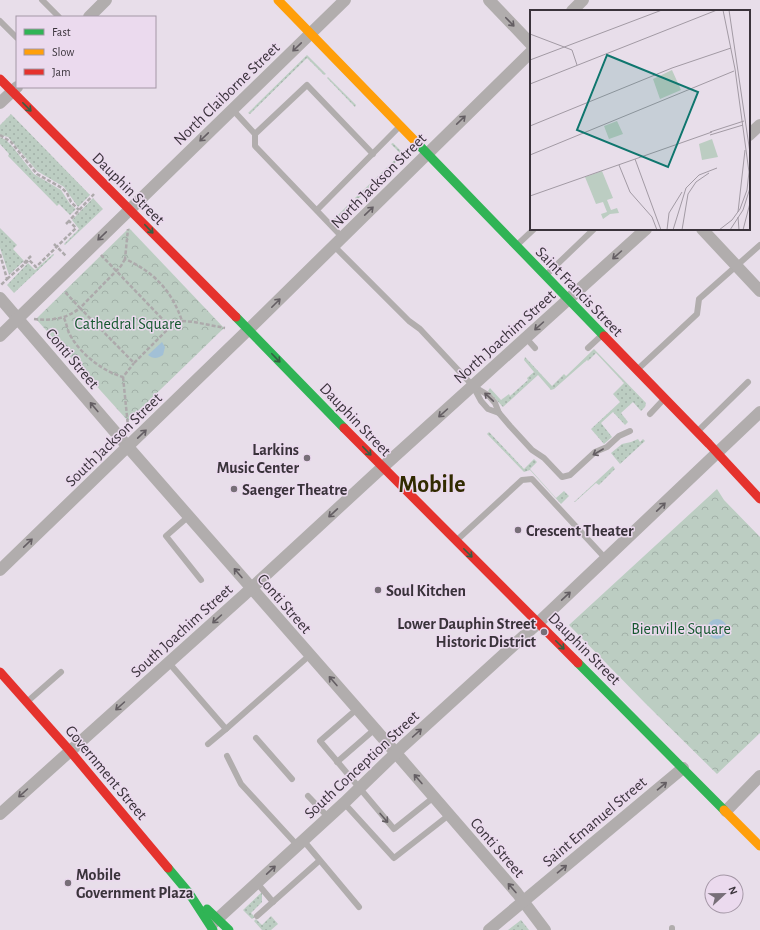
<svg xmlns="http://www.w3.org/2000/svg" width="760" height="930" font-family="'Alegreya Sans',sans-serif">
<defs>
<pattern id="park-crowns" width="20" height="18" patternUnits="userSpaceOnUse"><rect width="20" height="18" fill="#bccdc2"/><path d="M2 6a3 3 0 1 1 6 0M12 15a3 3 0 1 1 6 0" fill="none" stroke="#a2b0a8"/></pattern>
<pattern id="garden-dots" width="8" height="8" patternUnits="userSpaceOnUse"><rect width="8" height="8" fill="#bccdc2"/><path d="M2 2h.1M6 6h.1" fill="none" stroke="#a2b0a8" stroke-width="1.8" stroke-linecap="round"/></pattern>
</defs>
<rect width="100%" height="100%" fill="#e8deea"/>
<!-- park -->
<g fill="url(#park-crowns)">
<polygon points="129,228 224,328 128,421 36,319"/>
<polygon points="717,489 724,500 760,537 760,733 717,774 645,703 569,625"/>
</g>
<!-- garden -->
<g fill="url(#garden-dots)">
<polygon points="307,55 326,74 324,75 307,58 250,114 248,113"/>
<polygon points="328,77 356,105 355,107 327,78"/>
<polygon points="11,114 90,195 78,207 64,187 37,171 8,137 0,135 0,125"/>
<polygon points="0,137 6,140 12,146 34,174 61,190 70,204 76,209 70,215 59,204 57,206 8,156 9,154 0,144"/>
<polygon points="393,143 404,154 382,176 380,174 401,154 391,144"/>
<polygon points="378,176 380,178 357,200 355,198"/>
<polygon points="93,198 103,209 65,245 64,244 79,229 72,220"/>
<polygon points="353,200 355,202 335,221 334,219"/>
<polygon points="0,228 17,245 13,249 24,261 9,275 0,248"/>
<polygon points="53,254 54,255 14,293 7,285 28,263 35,270"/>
<polygon points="594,349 646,403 645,407 641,411 633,402 621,413 628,422 625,425 613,412 601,423 612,437 604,444 591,429 620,402 613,394 624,383 596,353 588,361 587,360 554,389 551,390 538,375 503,407 488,391 490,388 501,400 509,394 510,396 528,380 527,378 534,372 524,360 525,357 552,386 564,374 566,376"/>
<polygon points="489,432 524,469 534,459 537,462 530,469 556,498 564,491 569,496 561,504 530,470 524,472 487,434"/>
<polygon points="638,439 640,442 643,439 645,441 620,464 611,453 622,444 631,442"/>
<polygon points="613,466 615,469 599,485 596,483 575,502 574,502"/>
<polygon points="262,892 262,902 251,913 255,917 252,919 243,910"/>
<polygon points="271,916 278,924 271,930 262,930 254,921 256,919 262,925"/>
<polygon points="521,920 529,930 508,930"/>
</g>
<!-- water -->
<g fill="#a2c0d6">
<path d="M 162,342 L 165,347 L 163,355 C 157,359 153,359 148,355 Z"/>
<circle cx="717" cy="629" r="10"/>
</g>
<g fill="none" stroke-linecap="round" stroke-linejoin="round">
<!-- path -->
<g stroke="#ada9ab" stroke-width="2.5" stroke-dasharray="4 2" stroke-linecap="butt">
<polyline points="0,135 11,142 37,174 62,188 67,193 71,202 79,210"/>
<polyline points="66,224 69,221"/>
<polyline points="54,244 66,256"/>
<polyline points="0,254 7,279 0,286"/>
<polyline points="101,255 170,327"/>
<path d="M 125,259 L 121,266 L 80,308 L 134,363 L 170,327 L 175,323 L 182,321 C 172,291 154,272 125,259 L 128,229"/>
<polyline points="24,263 31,256"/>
<polyline points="7,279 29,260 36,267 76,228 69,221 94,194"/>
<path d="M 64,318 C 66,322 67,328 69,333 C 79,353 102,371 123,377 L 134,363"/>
<path d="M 34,319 C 52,321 66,319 80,308 L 64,291"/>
<polyline points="182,321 194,322 225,328"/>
<polyline points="123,377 128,426"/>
</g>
<!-- lane -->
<g stroke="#b1adad" stroke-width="6">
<polyline points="42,0 59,17"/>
<polyline points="0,21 17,38"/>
<polyline points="232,109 255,134 255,146 342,237"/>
<polyline points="255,134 307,85 373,154"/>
<polyline points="317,210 399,127"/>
<polyline points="517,245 534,229"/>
<polyline points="334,246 409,321 420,329 473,386 481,401 488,409 499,413"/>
<polyline points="546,275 594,229"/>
<polyline points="526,338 535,348"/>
<polyline points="588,348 602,335"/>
<polyline points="638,369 697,314 699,299 760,245"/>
<polyline points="473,386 488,395 495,403 499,413 510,426 532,450 544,458 562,477 570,475 595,452 607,447 619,436 630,431"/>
<polyline points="650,414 664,399"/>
<polyline points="698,431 748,382"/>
<polyline points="189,516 166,536 201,580"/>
<polyline points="457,540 522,480 532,479 606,559"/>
<polyline points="169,663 226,729 310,655"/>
<polyline points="28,701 61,672"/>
<polyline points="357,709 320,741 394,829 434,797"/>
<polyline points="256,738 292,779"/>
<polyline points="208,744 226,729"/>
<polyline points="227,756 241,784 297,845"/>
<polyline points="337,762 375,729"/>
<polyline points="308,796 328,817"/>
<polyline points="344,803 394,858 449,815"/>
<polyline points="303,840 359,907"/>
<polyline points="257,883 273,902"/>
<polyline points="257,916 319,861"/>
<polyline points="672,930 672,928"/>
</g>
<!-- street -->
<g stroke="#b1adad" stroke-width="12">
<polyline points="489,0 531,44"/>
<polyline points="572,11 583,0"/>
<polyline points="89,17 106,0"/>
<polyline points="0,103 17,87"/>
<polyline points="749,135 760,125"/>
<polyline points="702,229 760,291"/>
<polyline points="0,298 128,447 375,729 517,893 545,930"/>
<polyline points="0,336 345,0"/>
<polyline points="0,570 248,330 531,52"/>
<polyline points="726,811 760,776"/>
<polyline points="0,814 244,595 374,475 646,229"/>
<polyline points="213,923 344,803 403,746 538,623 760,412"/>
<polyline points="489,930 683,768"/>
</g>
<!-- fast -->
<g stroke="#30b455" stroke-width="9">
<polyline points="416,142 604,336"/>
<polyline points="236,317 344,428"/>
<polyline points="578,663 724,810"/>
<polyline points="168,868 189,893 213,930"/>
<polyline points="207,909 229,930"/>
</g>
<!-- slow -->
<g stroke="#ff9f0a" stroke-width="9">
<polyline points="278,0 416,142"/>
<polyline points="724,810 760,846"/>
</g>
<!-- jam -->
<g stroke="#e5322d" stroke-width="9">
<polyline points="0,79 236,317"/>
<polyline points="604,336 709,444 760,499"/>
<polyline points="344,428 578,663"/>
<polyline points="0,672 70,751 168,868"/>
</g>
</g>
<!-- one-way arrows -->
<defs><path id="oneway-shaft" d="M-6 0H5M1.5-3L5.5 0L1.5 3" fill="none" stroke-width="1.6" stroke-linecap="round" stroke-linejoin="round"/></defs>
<g stroke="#645e63">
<use href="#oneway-shaft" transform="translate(510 22) rotate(46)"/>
<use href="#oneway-shaft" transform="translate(297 47) rotate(136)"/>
<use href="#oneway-shaft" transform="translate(461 120) rotate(-44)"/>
<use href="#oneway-shaft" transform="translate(204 137) rotate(136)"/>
<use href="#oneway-shaft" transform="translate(369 211) rotate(-44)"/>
<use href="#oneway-shaft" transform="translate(102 236) rotate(136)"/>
<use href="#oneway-shaft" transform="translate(617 255) rotate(138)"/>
<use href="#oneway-shaft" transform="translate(276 303) rotate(-45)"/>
<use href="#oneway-shaft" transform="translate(539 326) rotate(138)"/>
<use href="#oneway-shaft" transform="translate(489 397) rotate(-137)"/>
<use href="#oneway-shaft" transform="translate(94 407) rotate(-130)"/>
<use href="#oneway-shaft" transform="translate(443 413) rotate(138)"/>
<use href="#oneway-shaft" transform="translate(142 434) rotate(-44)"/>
<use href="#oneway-shaft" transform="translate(598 452) rotate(150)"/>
<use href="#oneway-shaft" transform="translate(661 507) rotate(-44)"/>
<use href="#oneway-shaft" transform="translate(333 513) rotate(137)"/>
<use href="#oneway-shaft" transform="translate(28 543) rotate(-44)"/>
<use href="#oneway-shaft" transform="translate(238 573) rotate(-131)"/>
<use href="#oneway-shaft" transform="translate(566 596) rotate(-43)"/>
<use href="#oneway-shaft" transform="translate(217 619) rotate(138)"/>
<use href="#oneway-shaft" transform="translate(333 681) rotate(-131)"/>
<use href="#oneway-shaft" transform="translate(120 706) rotate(138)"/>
<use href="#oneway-shaft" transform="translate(417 733) rotate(-42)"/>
<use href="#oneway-shaft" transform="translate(418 779) rotate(-131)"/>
<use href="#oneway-shaft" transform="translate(662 786) rotate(-40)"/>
<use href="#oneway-shaft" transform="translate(23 793) rotate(138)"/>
<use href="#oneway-shaft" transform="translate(384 818) rotate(49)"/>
<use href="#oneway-shaft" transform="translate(562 869) rotate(-40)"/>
<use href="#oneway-shaft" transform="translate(271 870) rotate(-43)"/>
<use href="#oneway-shaft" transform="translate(512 888) rotate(-131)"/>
</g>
<g stroke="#366044">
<use href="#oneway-shaft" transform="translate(27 107) rotate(45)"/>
<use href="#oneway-shaft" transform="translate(149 229) rotate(46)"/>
<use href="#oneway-shaft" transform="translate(276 358) rotate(46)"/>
<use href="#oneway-shaft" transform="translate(367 451) rotate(46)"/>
<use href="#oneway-shaft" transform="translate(468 553) rotate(45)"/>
<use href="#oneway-shaft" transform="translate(560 645) rotate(45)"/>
</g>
<!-- markers -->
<g fill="#776f78" stroke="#ebdaee" stroke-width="1.5">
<circle cx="307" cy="458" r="4"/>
<circle cx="234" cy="489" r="4"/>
<circle cx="518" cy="530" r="4"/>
<circle cx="378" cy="590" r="4"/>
<circle cx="544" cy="632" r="4"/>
<circle cx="68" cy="883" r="4"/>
</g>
<g text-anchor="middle" stroke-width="3" stroke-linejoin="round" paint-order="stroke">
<!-- street labels -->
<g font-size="16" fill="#3a333b" stroke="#ebdaee">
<text transform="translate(226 93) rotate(-44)" y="6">North Claiborne Street</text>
<text transform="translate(378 180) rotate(-45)" y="6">North Jackson Street</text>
<text transform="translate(129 188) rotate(45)" y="6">Dauphin Street</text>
<text transform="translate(580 291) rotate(46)" y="6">Saint Francis Street</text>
<text transform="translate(504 336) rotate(-42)" y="6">North Joachim Street</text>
<text transform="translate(73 358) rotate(50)" y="6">Conti Street</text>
<text transform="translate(356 419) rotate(46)" y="6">Dauphin Street</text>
<text transform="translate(113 439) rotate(-44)" y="6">South Jackson Street</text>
<text transform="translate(285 603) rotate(49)" y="6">Conti Street</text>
<text transform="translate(181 630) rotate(-42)" y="6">South Joachim Street</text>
<text transform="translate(585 648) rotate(45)" y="6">Dauphin Street</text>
<text transform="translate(361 764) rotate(-43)" y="6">South Conception Street</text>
<text transform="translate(107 772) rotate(50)" y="6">Government Street</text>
<text transform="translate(594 821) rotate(-40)" y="6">Saint Emanuel Street</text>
<text transform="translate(498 847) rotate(49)" y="6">Conti Street</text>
</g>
<!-- park labels -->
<g font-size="16" fill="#15582f" stroke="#ebdaee">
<text x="128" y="329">Cathedral Square</text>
<text x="681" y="634">Bienville Square</text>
</g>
<!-- poi labels -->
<g font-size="16" font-weight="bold" fill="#3a333b" stroke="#ebdaee" text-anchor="start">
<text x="299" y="455" text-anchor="end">Larkins<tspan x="299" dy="18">Music Center</tspan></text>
<text x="242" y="495">Saenger Theatre</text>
<text x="526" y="536">Crescent Theater</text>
<text x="386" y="596">Soul Kitchen</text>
<text x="536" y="629" text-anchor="end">Lower Dauphin Street<tspan x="536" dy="18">Historic District</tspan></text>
<text x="76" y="880">Mobile<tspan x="76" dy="18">Government Plaza</tspan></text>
</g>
<!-- town labels -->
<g font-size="24" font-weight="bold" fill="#312b00" stroke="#ebdaee">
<text x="432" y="492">Mobile</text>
</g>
</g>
<!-- overview -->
<g transform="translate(530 10)">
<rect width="220" height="220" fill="#e8deea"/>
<path d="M 142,60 L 151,80 L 130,89 L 123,69 ZM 87,111 L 93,124 L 79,129 L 74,116 ZM 182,129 L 188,147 L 172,150 L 169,134 ZM 72,161 L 83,188 L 77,190 L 81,200 L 87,198 L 89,203 L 80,204 L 73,209 L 71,204 L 77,202 L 73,192 L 66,194 L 55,167 Z" fill="#bccdc2"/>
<path fill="none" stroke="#a29aa4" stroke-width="1" d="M 199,0 L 220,143M 0,24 L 42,40 L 47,55M 0,50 L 132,0M 0,74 L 187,0M 0,116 L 142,58 L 201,38M 180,122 L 214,111M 180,125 L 213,115M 0,145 L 204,61M 105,149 L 131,220M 89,155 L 100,182 L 122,207 L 127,220M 0,186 L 182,122M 208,202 L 215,140M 208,207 L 209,220M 137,220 L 139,203 L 152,182M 143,220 L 156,178 L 169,165 L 187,158M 152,220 L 158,184 L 166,172 L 179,163M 189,220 L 202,210 L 210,199 L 217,180 L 219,162 L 205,59 L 193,0M 200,220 L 213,200 L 220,178M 213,220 L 220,193"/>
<path fill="#0f766e" fill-opacity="0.15" stroke="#0f766e" stroke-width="2" d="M 77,45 L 168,82 L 138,157 L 47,120 Z"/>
<rect width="220" height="220" fill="none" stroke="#3a333b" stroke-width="2"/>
</g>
<!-- legend -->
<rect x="16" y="16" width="140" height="72" fill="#ebdaee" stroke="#a497a6"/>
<rect x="24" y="29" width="20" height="6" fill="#30b455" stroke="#a497a6"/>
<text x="52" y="36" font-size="12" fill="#3a333b">Fast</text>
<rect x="24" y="49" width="20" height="6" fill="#ff9f0a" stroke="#a497a6"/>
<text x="52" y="56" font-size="12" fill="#3a333b">Slow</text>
<rect x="24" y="69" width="20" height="6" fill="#e5322d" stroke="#a497a6"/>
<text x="52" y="76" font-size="12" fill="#3a333b">Jam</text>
<!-- north arrow -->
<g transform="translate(724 894) rotate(68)"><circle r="19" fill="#ebdaee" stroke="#a497a6"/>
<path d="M0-3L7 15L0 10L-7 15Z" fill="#776f78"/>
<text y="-6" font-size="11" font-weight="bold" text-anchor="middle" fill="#3a333b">N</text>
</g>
</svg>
